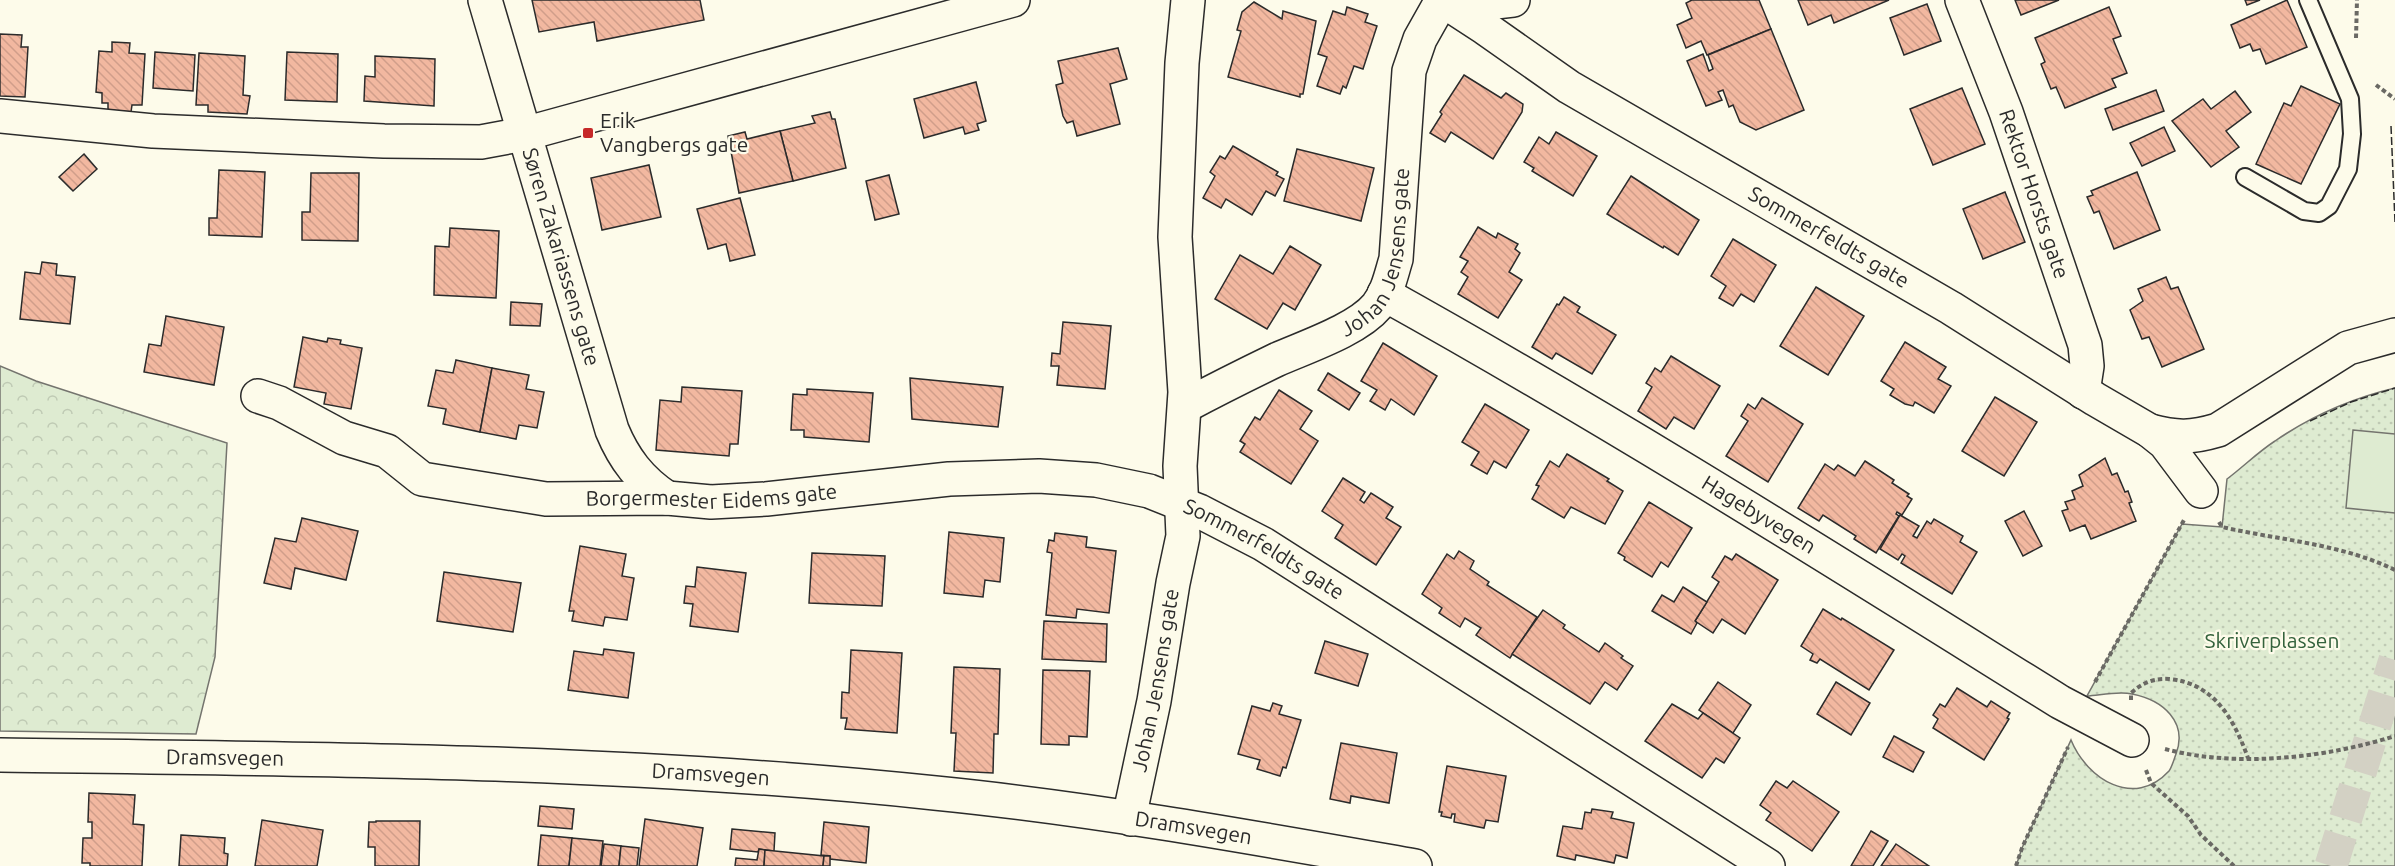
<svg xmlns="http://www.w3.org/2000/svg" width="2395" height="866" font-family="Ubuntu,sans-serif">
<defs>
<pattern id="grass-dots" width="8" height="8" patternUnits="userSpaceOnUse" patternTransform="scale(1.5)"><rect width="8" height="8" fill="#deebd1"/><path d="M2 2h.1M6 6h.1" fill="none" stroke="#bfcab4" stroke-width="1.8" stroke-linecap="round"/></pattern>
<pattern id="forest-crowns" width="20" height="18" patternUnits="userSpaceOnUse" patternTransform="scale(1.5)"><rect width="20" height="18" fill="#deebd1"/><path d="M2 6a3 3 0 1 1 6 0M12 15a3 3 0 1 1 6 0" fill="none" stroke="#bfcab4"/></pattern>
<pattern id="building-back-hatch" width="6" height="6" patternUnits="userSpaceOnUse" patternTransform="scale(1.5)"><rect width="6" height="6" fill="#f2b8a0"/><path d="M-1 5l2 2M0 0l6 6M5-1l2 2" fill="none" stroke="#d09e8a"/></pattern>
</defs>
<rect width="100%" height="100%" fill="#fdfbea"/>
<!-- grass -->
<path fill="url(#grass-dots)" stroke="#74746e" stroke-width="1.5" d="M 2395,388 L 2395,866 L 2016,866 L 2022,848 L 2071,740 C 2087,779 2134,809 2169,771 C 2172,767 2174,759 2176,754 C 2188,722 2163,700 2132,694 C 2119,691 2101,695 2087,696 L 2182,524 L 2222,527 L 2227,479 C 2243,467 2258,452 2275,441 C 2310,417 2353,398 2395,388 Z"/>
<!-- forest -->
<polygon fill="url(#forest-crowns)" stroke="#74746e" stroke-width="1.5" points="0,366 36,381 227,443 215,657 196,734 0,731"/>
<!-- pitch -->
<polygon fill="#deebd1" stroke="#74746e" stroke-width="1.5" points="2353,430 2395,434 2395,513 2346,508"/>
<!-- building -->
<g fill="url(#building-back-hatch)" stroke="#2b2b2b" stroke-width="1.5">
<polygon points="532,0 700,0 704,20 597,41 594,22 539,32"/>
<polygon points="1692,0 1759,0 1771,29 1707,55 1701,41 1686,48 1677,25 1692,18 1686,3"/>
<polygon points="1798,0 1889,0 1834,23 1831,15 1808,25"/>
<polygon points="2015,0 2059,0 2021,15"/>
<polygon points="2245,0 2260,0 2247,5"/>
<polygon points="2287,0 2307,47 2266,64 2260,49 2253,51 2250,44 2240,48 2231,25"/>
<polygon points="1254,2 1282,19 1283,11 1316,21 1303,94 1300,94 1300,97 1228,77 1241,31 1237,30 1242,12"/>
<polygon points="1927,4 1941,41 1904,55 1890,18"/>
<polygon points="1347,7 1368,14 1365,22 1377,26 1363,69 1354,66 1346,88 1343,86 1340,94 1317,86 1327,57 1318,54 1333,11 1345,15"/>
<polygon points="2109,7 2121,36 2113,39 2127,73 2112,79 2116,87 2065,108 2056,87 2051,89 2041,64 2045,62 2035,38"/>
<polygon points="1771,29 1804,110 1756,130 1740,122 1733,105 1729,107 1723,90 1718,92 1722,100 1706,106 1687,61 1703,54 1709,71 1713,69 1708,55"/>
<polygon points="0,34 22,35 21,47 28,47 25,97 0,96"/>
<polygon points="112,42 130,43 129,53 145,54 142,105 132,105 131,112 108,110 108,103 102,103 102,93 96,92 99,51 112,52"/>
<polygon points="1118,48 1127,79 1110,84 1120,124 1077,136 1073,121 1067,123 1063,116 1056,85 1063,83 1058,61"/>
<polygon points="155,52 195,55 193,91 153,88"/>
<polygon points="287,52 338,54 337,102 285,100"/>
<polygon points="199,53 245,56 243,95 250,96 247,114 208,112 208,105 196,105"/>
<polygon points="375,56 435,59 434,106 364,101 365,76 375,77"/>
<polygon points="1464,75 1501,98 1506,93 1523,104 1522,112 1493,159 1451,132 1445,142 1430,133 1442,114 1440,112"/>
<polygon points="976,82 986,121 977,124 979,130 965,134 963,127 924,138 914,99"/>
<polygon points="2301,86 2340,104 2301,184 2256,164 2284,103 2291,106"/>
<polygon points="1962,88 1985,144 1933,165 1910,109"/>
<polygon points="2156,90 2164,111 2113,130 2105,109"/>
<polygon points="2235,91 2251,112 2226,131 2239,147 2211,167 2172,121 2203,99 2211,109"/>
<polygon points="830,112 832,119 835,119 846,168 793,181 780,131 815,123 812,116"/>
<polygon points="2164,127 2175,151 2142,166 2130,143"/>
<polygon points="780,131 793,181 739,193 728,136 745,132 747,139"/>
<polygon points="1556,132 1597,156 1573,196 1532,171 1534,168 1524,162 1539,137 1549,144"/>
<polygon points="1233,146 1278,172 1276,175 1284,179 1275,196 1266,191 1252,215 1226,199 1221,208 1203,198 1215,176 1210,172 1220,156 1225,159"/>
<polygon points="1297,149 1374,168 1361,221 1284,201"/>
<polygon points="84,154 97,169 73,191 59,177"/>
<polygon points="649,165 661,217 602,230 591,178"/>
<polygon points="219,170 265,172 262,237 209,235 209,218 217,218"/>
<polygon points="2137,172 2160,230 2114,249 2099,211 2094,213 2087,197 2093,195 2091,191"/>
<polygon points="311,173 359,173 358,241 302,240 302,212 310,212"/>
<polygon points="889,175 899,214 875,220 866,181"/>
<polygon points="1631,176 1699,220 1678,255 1664,246 1663,248 1607,214"/>
<polygon points="2005,192 2025,242 1983,259 1963,209"/>
<polygon points="740,198 755,255 730,261 726,244 708,249 697,209"/>
<polygon points="1478,227 1496,238 1498,233 1518,244 1515,249 1520,253 1509,272 1522,280 1498,318 1458,294 1468,277 1461,272 1468,261 1460,257"/>
<polygon points="450,228 499,231 496,298 434,295 435,246 449,247"/>
<polygon points="1733,239 1776,265 1754,302 1741,294 1733,306 1719,298 1726,286 1711,276"/>
<polygon points="1290,246 1321,265 1295,310 1283,303 1267,329 1215,299 1240,255 1273,274"/>
<polygon points="42,262 57,264 56,275 75,277 70,324 20,319 25,272 40,274"/>
<polygon points="2166,277 2171,289 2178,287 2204,349 2162,367 2149,337 2142,339 2130,310 2143,301 2138,289"/>
<polygon points="1816,287 1864,316 1828,375 1780,346"/>
<polygon points="1564,297 1580,307 1577,312 1616,335 1592,374 1556,353 1552,359 1532,347 1557,304 1559,305"/>
<polygon points="511,302 542,304 540,326 510,325"/>
<polygon points="166,316 224,327 214,385 144,372 149,344 161,346"/>
<polygon points="1063,322 1111,326 1105,389 1057,385 1059,366 1051,366 1052,353 1060,354"/>
<polygon points="303,337 327,342 328,338 341,340 340,344 362,348 351,409 324,404 326,393 294,387"/>
<polygon points="1905,342 1946,367 1938,379 1951,386 1934,413 1915,402 1913,406 1905,404 1890,395 1894,389 1881,381"/>
<polygon points="1383,343 1437,376 1414,415 1391,399 1385,410 1370,401 1377,390 1361,381"/>
<polygon points="1671,356 1720,386 1694,429 1674,417 1666,429 1638,411 1652,387 1646,383 1655,368 1661,372"/>
<polygon points="456,360 492,368 480,432 443,424 446,409 428,406 436,370 453,373"/>
<polygon points="492,368 529,375 526,389 544,392 537,428 519,425 516,439 480,432"/>
<polygon points="1328,373 1360,393 1349,410 1318,390"/>
<polygon points="910,378 1003,387 998,427 912,419"/>
<polygon points="682,387 742,391 738,444 730,444 729,456 656,450 660,400 681,402"/>
<polygon points="807,389 873,393 869,442 804,437 804,430 791,430 793,394 807,395"/>
<polygon points="1279,390 1312,411 1300,429 1318,441 1291,484 1240,452 1245,444 1240,441 1255,417 1260,420"/>
<polygon points="1995,397 2037,422 2004,476 1962,451"/>
<polygon points="1762,398 1803,424 1768,482 1726,456 1748,421 1741,416 1748,404 1755,409"/>
<polygon points="1485,404 1529,430 1506,468 1494,461 1487,474 1471,465 1479,452 1462,442"/>
<polygon points="1567,454 1609,479 1607,481 1623,491 1605,524 1571,507 1564,518 1532,499 1539,486 1536,485 1550,461 1559,467"/>
<polygon points="2105,458 2112,475 2117,473 2125,492 2128,491 2132,502 2129,503 2136,521 2091,539 2085,525 2070,531 2062,511 2068,509 2065,502 2075,499 2072,491 2083,486 2079,475"/>
<polygon points="1865,461 1894,480 1892,483 1909,494 1907,496 1912,499 1902,515 1897,512 1896,514 1899,516 1876,553 1854,539 1856,536 1823,515 1819,521 1798,508 1825,464 1834,470 1838,465 1855,476"/>
<polygon points="1343,478 1365,492 1360,500 1364,503 1371,493 1393,507 1386,518 1401,527 1376,565 1335,538 1343,525 1322,511"/>
<polygon points="1649,502 1692,528 1668,567 1661,562 1652,577 1624,560 1625,557 1618,553"/>
<polygon points="2024,511 2042,546 2023,556 2005,521"/>
<polygon points="1900,515 1919,526 1913,536 1917,538 1927,521 1931,524 1934,519 1963,536 1960,542 1977,552 1952,594 1901,563 1905,556 1902,554 1898,560 1880,549"/>
<polygon points="302,518 358,531 346,580 295,568 291,589 264,583 275,538 296,542"/>
<polygon points="949,532 1004,538 1000,582 985,580 983,597 944,593"/>
<polygon points="1055,533 1087,537 1086,547 1116,551 1109,613 1077,609 1076,618 1046,615 1052,553 1047,552 1049,540 1054,541"/>
<polygon points="580,546 626,554 622,576 634,578 627,620 605,617 603,626 572,621 574,611 569,611"/>
<polygon points="1459,551 1474,561 1470,569 1489,582 1487,585 1537,617 1510,658 1476,635 1481,628 1465,618 1460,627 1439,613 1442,608 1422,594 1447,554 1454,559"/>
<polygon points="812,553 885,556 882,606 809,603"/>
<polygon points="1736,554 1778,580 1745,634 1722,619 1713,633 1695,621 1719,582 1712,577 1725,556 1732,560"/>
<polygon points="697,567 746,573 738,632 690,626 693,604 684,603 686,586 695,587"/>
<polygon points="444,572 521,583 513,632 437,621"/>
<polygon points="1683,587 1707,602 1695,621 1697,623 1691,634 1652,611 1662,595 1674,602"/>
<polygon points="1823,609 1841,620 1842,618 1894,650 1869,690 1820,659 1817,663 1810,660 1813,654 1801,646"/>
<polygon points="1543,610 1565,625 1563,628 1599,652 1605,643 1623,656 1621,658 1633,666 1617,690 1605,682 1590,704 1512,654"/>
<polygon points="1044,621 1107,624 1106,662 1042,659"/>
<polygon points="1325,641 1368,654 1358,686 1315,673"/>
<polygon points="604,649 634,653 628,698 568,690 574,651 603,655"/>
<polygon points="851,650 902,653 897,733 845,729 847,718 841,718 842,692 849,693"/>
<polygon points="954,667 1000,669 998,734 994,734 993,773 954,771 956,733 951,733"/>
<polygon points="1043,670 1090,671 1087,737 1069,736 1069,745 1041,744"/>
<polygon points="1718,682 1751,705 1733,733 1699,710"/>
<polygon points="1836,682 1870,703 1851,735 1817,714"/>
<polygon points="1957,688 1987,707 1991,701 2010,713 2007,718 2009,719 1984,760 1933,728 1938,719 1933,715 1940,704 1945,707"/>
<polygon points="1273,703 1282,706 1279,714 1301,720 1286,768 1283,767 1280,776 1257,769 1260,760 1238,754 1252,706 1270,711"/>
<polygon points="1672,704 1698,719 1703,713 1740,738 1724,763 1716,758 1702,778 1645,741"/>
<polygon points="1894,736 1924,752 1913,772 1883,757"/>
<polygon points="1341,743 1397,753 1389,803 1351,796 1350,803 1330,799"/>
<polygon points="1447,766 1506,776 1498,822 1486,820 1484,828 1454,822 1455,814 1452,814 1451,818 1441,816 1442,812 1439,812"/>
<polygon points="1776,781 1787,788 1793,781 1839,812 1812,851 1766,820 1771,813 1760,805"/>
<polygon points="89,793 135,795 133,824 144,825 142,866 90,866 90,863 82,863 83,838 92,838 92,822 88,822"/>
<polygon points="540,806 574,809 572,829 538,826"/>
<polygon points="1592,809 1613,812 1611,818 1634,823 1627,858 1616,855 1614,863 1576,855 1575,860 1557,856 1563,826 1582,829 1585,812 1591,813"/>
<polygon points="645,819 703,828 697,866 639,866"/>
<polygon points="262,820 323,830 317,866 255,866"/>
<polygon points="376,821 420,821 419,866 375,866 375,847 368,847 369,822 376,822"/>
<polygon points="824,822 869,827 866,863 830,859 830,856 821,855"/>
<polygon points="732,829 775,833 774,851 759,849 758,852 730,849"/>
<polygon points="1871,831 1888,841 1873,866 1851,866"/>
<polygon points="181,835 225,838 224,853 228,854 227,866 179,866"/>
<polygon points="541,835 572,838 569,866 538,866"/>
<polygon points="572,838 603,841 600,866 569,866"/>
<polygon points="604,844 621,846 619,866 601,866"/>
<polygon points="1896,844 1929,866 1881,866"/>
<polygon points="621,846 639,848 637,866 619,866"/>
<polygon points="759,849 765,850 764,866 735,866 736,858 757,860"/>
<polygon points="765,850 824,856 823,866 764,866"/>
<polygon points="824,856 830,856 830,866 823,866"/>
</g>
<g fill="none" stroke-linecap="round" stroke-linejoin="round">
<!-- primary-tunnel -->
<polyline stroke="#d3d1c4" stroke-width="33" stroke-dasharray="33 16" stroke-linecap="butt" points="2331,866 2395,660"/>
<defs>
<polyline id="service" points="2245,177 2304,211 2319,213 2329,206 2348,169 2352,134 2350,99 2308,0"/>
<g id="minor">
<path id="s1" d="M 485,0 L 612,430 C 624,459 640,480 667,498"/>
<path id="s2" d="M 1442,0 L 1485,28 L 1569,87 L 1951,308 L 2095,399 L 2150,431 L 2165,443 L 2201,491"/>
<path id="s3" d="M 1962,0 L 2006,112 L 2085,345 L 2087,366 L 2083,392"/>
<polyline points="1447,1 1469,5 1513,0"/>
<polyline points="0,116 153,131 384,141 481,142 524,134 1013,0"/>
<path id="s4" d="M 1384,294 C 1614,422 1837,563 2060,702 L 2132,740"/>
<path id="s5" d="M 258,396 L 279,403 L 344,438 L 387,451 L 422,479 L 546,499 L 667,498 L 711,502 L 766,499 L 949,479 L 1039,476 L 1096,480 L 1149,491 L 1199,511 L 1263,544 L 1768,866"/>
<path id="s6" d="M 1185,406 C 1215,390 1245,375 1276,360 C 1305,347 1357,330 1377,306 C 1388,292 1391,275 1396,259 L 1409,71 L 1420,39 L 1442,0"/>
<path d="M 2150,431 C 2177,438 2191,438 2218,430 L 2348,348 L 2395,335"/>
<path id="s7" d="M 0,755 C 312,759 624,760 935,793 C 1096,809 1256,838 1415,866"/>
<path id="s8" d="M 1131,819 L 1132,804 L 1154,701 L 1173,583 L 1183,536 L 1180,466 L 1185,392 L 1175,237 L 1182,63 L 1188,0"/>
</g>
</defs>
<!-- service casing -->
<use href="#service" stroke="#2b2b2b" stroke-width="20"/>
<!-- minor casing -->
<use href="#minor" stroke="#2b2b2b" stroke-width="36"/>
<!-- path -->
<g stroke="#6a6964" stroke-width="4" stroke-dasharray="4.5 3" stroke-linecap="butt">
<polyline points="2356,38 2357,0"/>
<polyline points="2376,85 2395,99"/>
<path d="M 2219,522 L 2222,527 C 2279,540 2342,544 2395,570"/>
<polyline points="2095,682 2184,520"/>
<path d="M 2131,700 L 2131,693 C 2142,683 2154,678 2169,679 C 2214,683 2234,719 2248,758"/>
<path d="M 2165,749 C 2236,768 2325,758 2395,736"/>
<polyline points="2146,770 2151,783 2188,816 2201,835 2234,866"/>
<polyline points="2016,866 2022,848 2068,747"/>
</g>
<!-- service -->
<use href="#service" stroke="#fdfbea" stroke-width="16"/>
<!-- minor -->
<use href="#minor" stroke="#fdfbea" stroke-width="33"/>
<!-- fence -->
<g stroke="#2b2b2b" stroke-width="1.5" stroke-dasharray="8 3" stroke-linecap="butt">
<polyline points="2391,126 2395,222"/>
<polyline points="2310,421 2351,402 2395,388"/>
</g>
</g>
<!-- markers -->
<rect fill="#c62828" stroke="#fdfbea" stroke-width="2" x="582" y="127" width="12" height="12" rx="3"/>
<g text-anchor="middle" stroke-width="4.5" stroke-linejoin="round" paint-order="stroke">
<!-- poi labels -->
<g font-size="21" fill="#2b2b2b" stroke="#fdfbea" text-anchor="start">
<text x="600" y="128">Erik<tspan x="600" dy="24">Vangbergs gate</tspan></text>
</g>
<!-- street labels -->
<g font-size="21" fill="#2b2b2b" stroke="#fdfbea">
<text dy="7" stroke="none"><textPath href="#s3" startOffset="207">Rektor Horsts gate</textPath></text>
<text dy="7" stroke="none"><textPath href="#s2" startOffset="454">Sommerfeldts gate</textPath></text>
<text dy="7" stroke="none"><textPath href="#s6" startOffset="267">Johan Jensens gate</textPath></text>
<text dy="7" stroke="none"><textPath href="#s1" startOffset="268">Søren Zakariassens gate</textPath></text>
<text dy="7" stroke="none"><textPath href="#s5" startOffset="477">Borgermester Eidems gate</textPath></text>
<text dy="7" stroke="none"><textPath href="#s4" startOffset="435">Hagebyvegen</textPath></text>
<text dy="7" stroke="none"><textPath href="#s5" startOffset="1046">Sommerfeldts gate</textPath></text>
<text dy="7" stroke="none"><textPath href="#s8" startOffset="141">Johan Jensens gate</textPath></text>
<text dy="7" stroke="none"><textPath href="#s7" startOffset="225">Dramsvegen</textPath></text>
<text dy="7" stroke="none"><textPath href="#s7" startOffset="711">Dramsvegen</textPath></text>
<text dy="7" stroke="none"><textPath href="#s7" startOffset="1197">Dramsvegen</textPath></text>
</g>
<!-- park labels -->
<g font-size="21" fill="#34623c" stroke="#fdfbea">
<text x="2272" y="648">Skriverplassen</text>
</g>
</g>
</svg>
